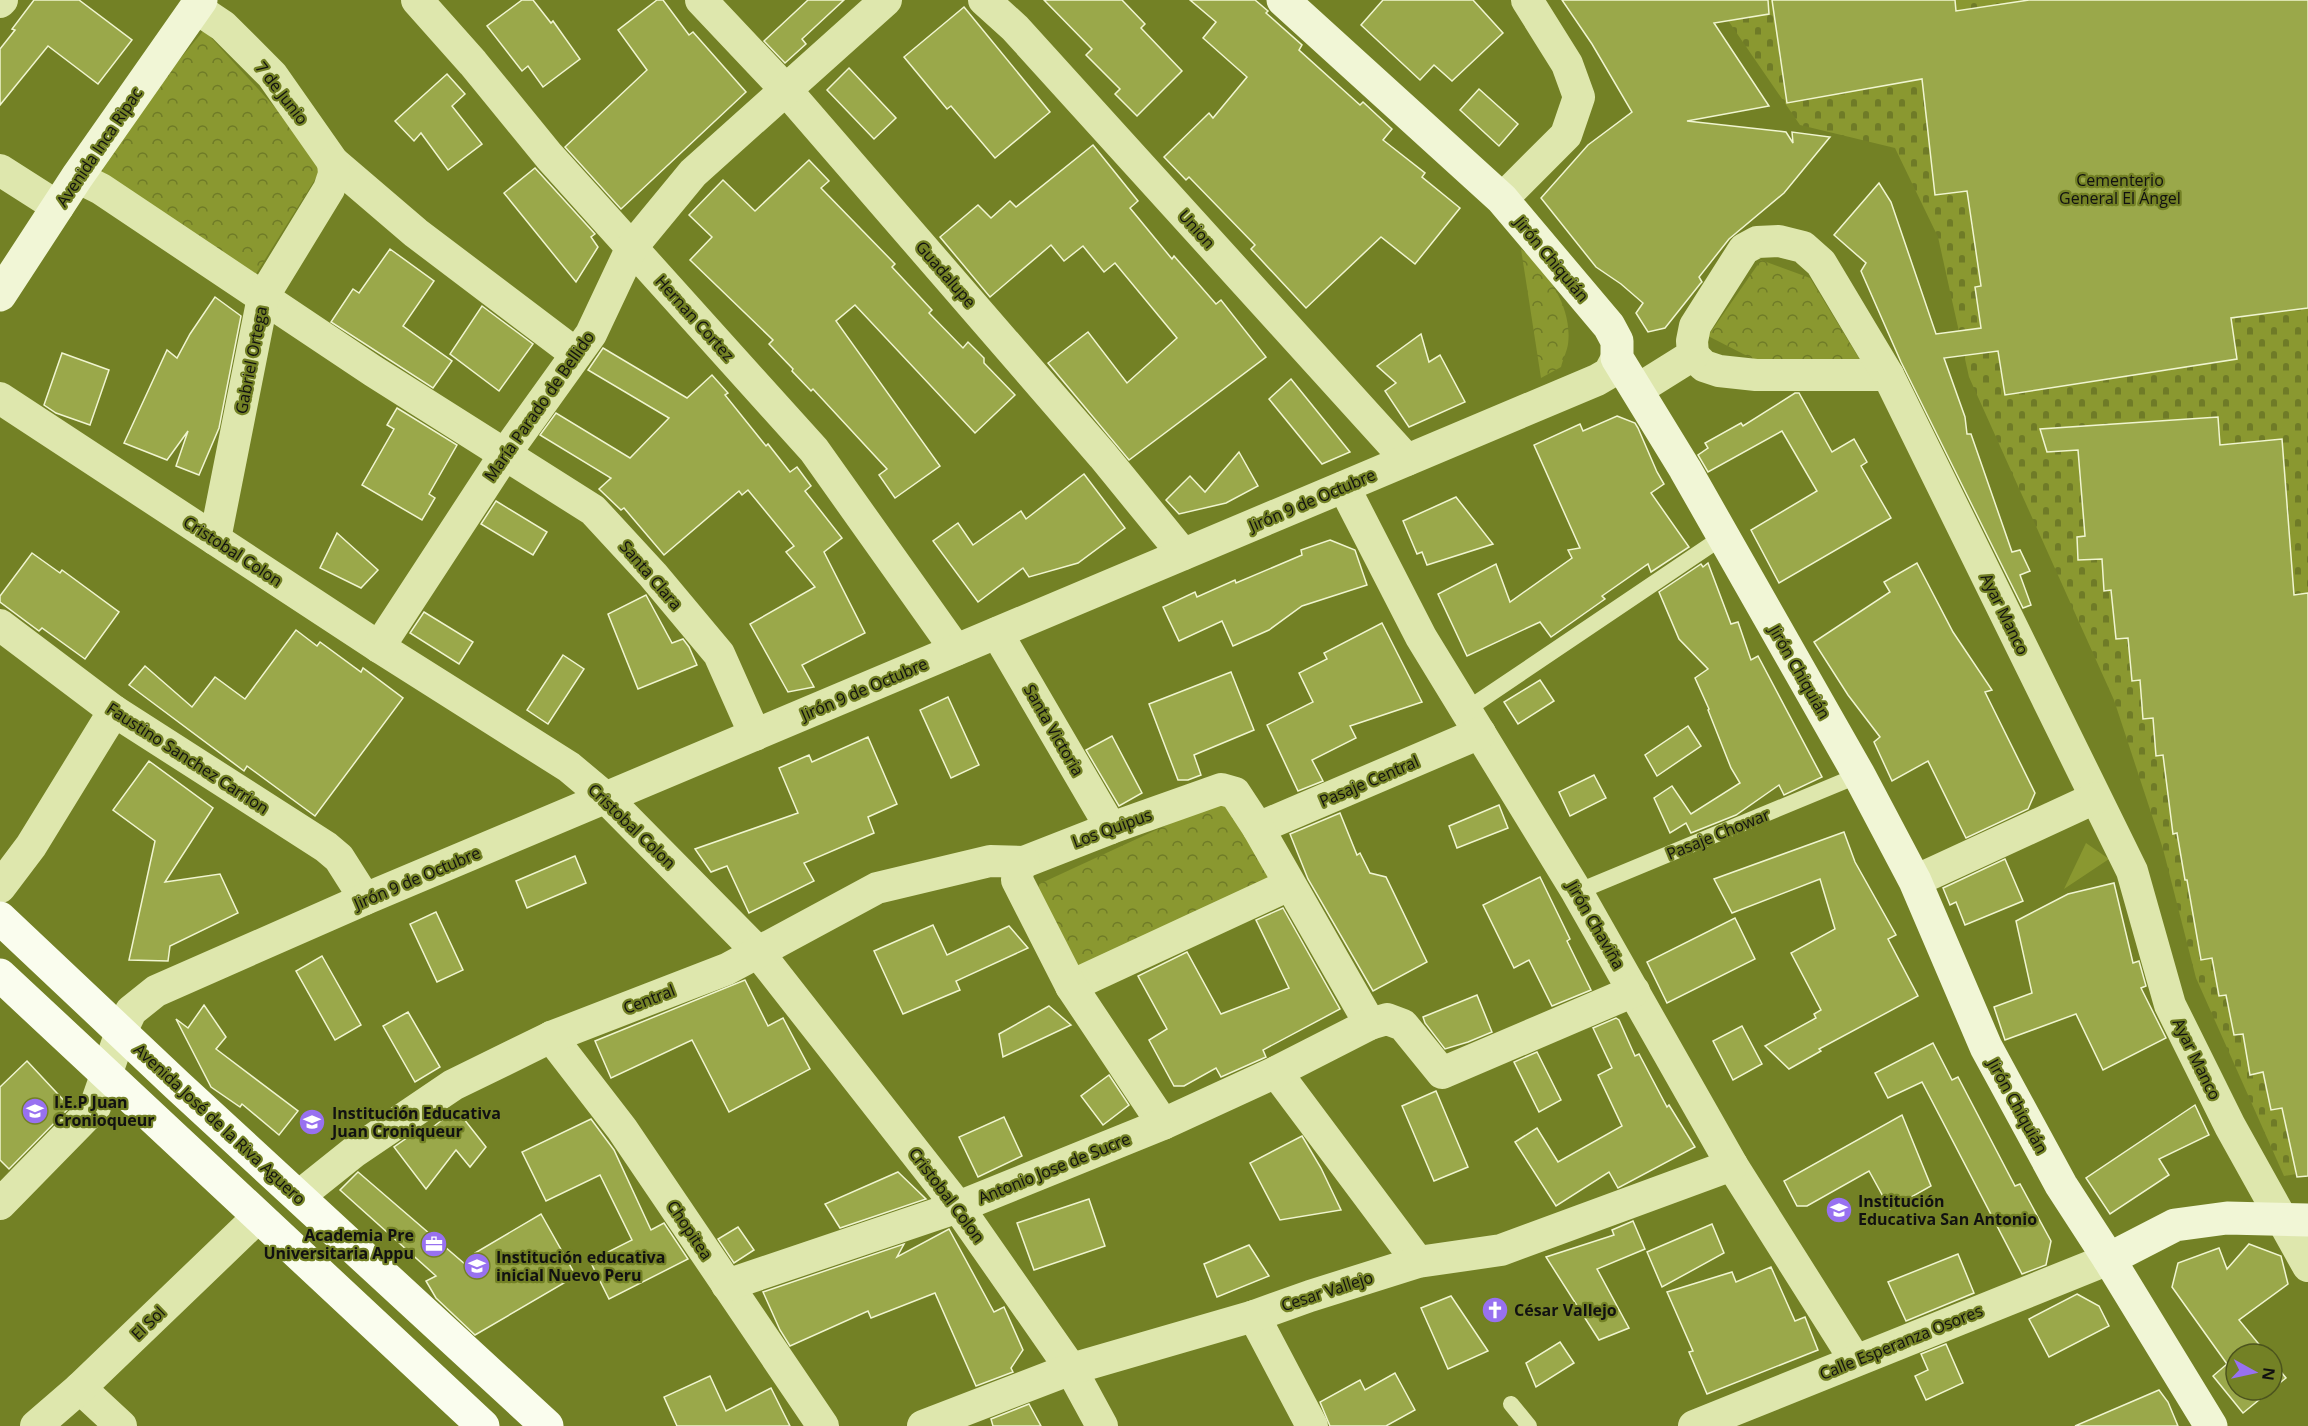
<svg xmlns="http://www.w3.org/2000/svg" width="2308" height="1426" font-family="'Open Sans',sans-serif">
<defs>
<pattern id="cemetery-stones" width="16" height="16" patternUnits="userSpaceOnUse" patternTransform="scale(1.5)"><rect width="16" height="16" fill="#8a9830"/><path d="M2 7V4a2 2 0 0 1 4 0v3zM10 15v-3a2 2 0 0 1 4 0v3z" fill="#6f7b27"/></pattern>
<pattern id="park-crowns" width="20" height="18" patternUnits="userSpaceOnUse" patternTransform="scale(1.5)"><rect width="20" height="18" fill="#8a9830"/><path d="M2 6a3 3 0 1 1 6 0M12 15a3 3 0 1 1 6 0" fill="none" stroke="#6f7b27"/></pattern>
</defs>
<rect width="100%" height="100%" fill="#738125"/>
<!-- grass -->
<polygon fill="#8a9830" points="2086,843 2109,859 2064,889"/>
<!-- cemetery -->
<polygon fill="url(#cemetery-stones)" points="1714,0 2308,0 2308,1172 2284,1176 2196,978 2163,849 2114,700 1969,377 1938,237 1895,148 1800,125"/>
<!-- park -->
<g fill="url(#park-crowns)">
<polygon points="204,30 315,151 319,173 254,277 88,170"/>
<path d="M 1521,249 C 1547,270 1573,308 1568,344 C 1567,351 1563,359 1561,367 L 1541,378 Z"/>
<polygon points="1761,260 1810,278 1860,360 1757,361 1708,336"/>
<polygon points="1221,800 1276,881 1072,977 1035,886"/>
</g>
<!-- building -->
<g fill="#9aa84a" stroke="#f0f5d0" stroke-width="1.5">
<polygon points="34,0 79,0 132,40 98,84 48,46 0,105 0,49 15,30 12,29"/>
<polygon points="522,0 533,0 551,23 553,21 580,59 543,87 528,66 522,71 487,26"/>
<polygon points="657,0 663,0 689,35 693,32 746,92 621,209 565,147 647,70 618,30"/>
<polygon points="808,0 844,0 802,39 806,44 785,63 764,41"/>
<polygon points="1044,0 1122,0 1145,24 1141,28 1182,71 1137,116 1115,94 1120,89 1086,55 1092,49"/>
<polygon points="1190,0 1255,0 1268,11 1266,13 1302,45 1299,50 1360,105 1363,102 1392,129 1383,140 1425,173 1422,177 1460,208 1415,264 1381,237 1306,308 1251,249 1255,245 1189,177 1186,180 1164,157 1209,113 1213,118 1247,77 1203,38 1216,22"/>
<polygon points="1383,0 1473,0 1503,33 1452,81 1434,65 1420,80 1361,25"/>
<polygon points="1562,0 1768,0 1769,14 1714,23 1769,106 1687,121 1786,132 1793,143 1792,132 1830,137 1784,193 1729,239 1699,277 1702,282 1700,284 1665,328 1648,332 1636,313 1643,303 1621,284 1596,267 1541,198 1588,145 1632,112 1592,44"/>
<polygon points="1772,0 1955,0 1956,11 2029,0 2308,0 2308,308 2231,318 2237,359 2005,395 1998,351 1944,358 1965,417 1967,434 1971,434 2012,552 2020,550 2030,571 2020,575 2031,605 2023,608 1901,362 1861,271 1866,263 1834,235 1879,183 1891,202 1936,334 1981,328 1975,287 1981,286 1967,191 1935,195 1922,79 1787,103"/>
<polygon points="964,7 1050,112 995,158 951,106 947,109 904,57"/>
<polygon points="849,68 896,118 874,139 827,90"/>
<polygon points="447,74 465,94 452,106 482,144 448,170 421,133 414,141 395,121"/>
<polygon points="1479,89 1518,124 1499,146 1460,110"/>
<polygon points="1093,145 1138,201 1130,208 1172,259 1174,256 1216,304 1221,300 1266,357 1129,460 1048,363 1088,332 1127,383 1177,338 1115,263 1104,272 1083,246 1064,261 1051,245 990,297 940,237 978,205 991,218 1010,201 1016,207"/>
<polygon points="809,160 829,181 821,188 895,264 892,267 932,310 929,313 963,348 968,342 984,358 984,363 1015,395 975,433 855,305 836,321 940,466 895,498 879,475 887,469 813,389 811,391 792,371 793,369 769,344 773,340 690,260 712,237 689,215 723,180 755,211"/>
<polygon points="535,168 595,234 591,237 598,247 576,282 504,193"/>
<polygon points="390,249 434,281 403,326 452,361 433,388 331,322 353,289 359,293"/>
<polygon points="215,297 241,316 219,428 199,475 176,466 188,431 167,460 124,443 167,350 177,358 190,334"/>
<polygon points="482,306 533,344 499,391 450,354"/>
<polygon points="1421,334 1429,362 1440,355 1465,402 1409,427 1385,391 1396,383 1377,366"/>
<polygon points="603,348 687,398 712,375 728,393 725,395 766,446 768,444 790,472 797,467 811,486 805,491 842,538 824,552 865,633 802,665 814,687 788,692 750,624 815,587 786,552 794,546 748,490 742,495 739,491 664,555 624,508 621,510 599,489 611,478 540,435 556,413 630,458 669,418 588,370"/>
<polygon points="62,353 109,370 90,425 56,413 44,405"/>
<polygon points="1291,379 1350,452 1322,464 1269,399"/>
<polygon points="1795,393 1799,393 1832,452 1854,439 1867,462 1861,466 1891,518 1779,583 1751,530 1817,491 1782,431 1708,472 1698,455 1708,448 1705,443 1741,423 1743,426"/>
<polygon points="397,408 457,445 429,494 435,498 422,520 362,485 394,429 387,425"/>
<polygon points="1617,416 1635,423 1638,428 1657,472 1664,484 1651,493 1689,547 1651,572 1648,564 1602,596 1605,599 1551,637 1540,622 1467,656 1438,594 1496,564 1510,602 1572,558 1568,550 1580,548 1534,445 1580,424 1583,431"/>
<polygon points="2218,417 2220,445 2282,439 2294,595 2308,593 2308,1176 2297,1177 2282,1108 2271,1110 2263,1072 2250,1075 2243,1034 2234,1035 2226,995 2219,996 2212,958 2201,960 2187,880 2185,880 2177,833 2173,834 2163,755 2156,756 2153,718 2143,719 2140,680 2132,681 2128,638 2116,639 2111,590 2104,591 2102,559 2078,560 2077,537 2085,536 2078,450 2047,452 2040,429"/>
<polygon points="1239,452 1258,486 1226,503 1179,514 1166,500 1190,476 1205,492"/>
<polygon points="1084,474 1125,528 1078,563 1029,577 1023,568 978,602 933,541 958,523 973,545 1021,511 1026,519"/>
<polygon points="1456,497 1493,544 1427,565 1422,552 1417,554 1403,521"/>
<polygon points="496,501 547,532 533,555 481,524"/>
<polygon points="337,533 378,570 361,588 320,568"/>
<polygon points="1330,540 1355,550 1367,585 1302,606 1269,630 1233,646 1222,621 1179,641 1163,607 1195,592 1197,597 1235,580 1236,583 1302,555 1301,550"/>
<polygon points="32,553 60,573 62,570 119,612 85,659 42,628 39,631 0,602 0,596"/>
<polygon points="1708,563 1731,624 1738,622 1751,660 1758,656 1822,777 1784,795 1779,785 1736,815 1691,833 1686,823 1670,833 1654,798 1672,786 1691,814 1740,783 1731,768 1708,710 1709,709 1695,678 1708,669 1679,639 1659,592 1701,564 1703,567"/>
<polygon points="1917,563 1953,632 1992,690 1985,692 2035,793 2028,809 1966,838 1928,761 1892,781 1874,742 1880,737 1848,695 1814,642 1890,592 1884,582"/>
<polygon points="646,595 672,643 683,639 689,647 697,665 638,689 608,614"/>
<polygon points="424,612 473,642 459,664 410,633"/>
<polygon points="1382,623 1422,702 1350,726 1356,738 1312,760 1323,781 1298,791 1267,725 1313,702 1299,673 1327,659 1324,653"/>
<polygon points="296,630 317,646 320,642 361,672 363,668 403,698 315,816 247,766 244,771 129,685 145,666 192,707 215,677 245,699"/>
<polygon points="563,655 584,669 548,724 527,710"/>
<polygon points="1231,672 1254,730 1194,755 1201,775 1188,780 1178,780 1149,704"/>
<polygon points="1540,680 1554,701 1518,724 1504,702"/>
<polygon points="948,697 979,765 951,778 920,710"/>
<polygon points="1688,726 1701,746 1657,776 1645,755"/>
<polygon points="1112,736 1142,793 1119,806 1086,750"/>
<polygon points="868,737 897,804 868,817 874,833 804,863 814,881 749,913 727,866 711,872 695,849 798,813 779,768 809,755 812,762"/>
<polygon points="149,761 213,808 165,882 220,874 238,913 170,946 168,961 129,960 155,841 113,810"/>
<polygon points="1594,775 1606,798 1570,816 1559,792"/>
<polygon points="1499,805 1508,828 1457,848 1449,826"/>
<polygon points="1340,813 1357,855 1360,853 1370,873 1386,877 1427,962 1373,991 1308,879 1290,834"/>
<polygon points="1844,832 1855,862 1896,935 1888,939 1918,996 1819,1049 1821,1051 1789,1069 1765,1046 1816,1018 1814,1014 1821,1010 1791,953 1835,929 1820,879 1732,913 1714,879"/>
<polygon points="575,856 586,883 527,908 516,881"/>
<polygon points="2005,859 2023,901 1965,925 1956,902 1950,905 1943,888"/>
<polygon points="1540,877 1570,939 1567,941 1591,990 1552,1006 1529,960 1514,968 1483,905"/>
<polygon points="2114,883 2133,963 2139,961 2146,986 2141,988 2166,1038 2103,1070 2076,1014 2005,1040 1994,1007 2032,993 2016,921 2068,894"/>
<polygon points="1283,908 1340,1009 1263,1050 1266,1057 1221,1077 1216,1068 1184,1086 1174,1086 1149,1040 1167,1029 1138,976 1187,952 1221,1014 1289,988 1256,920"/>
<polygon points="436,912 463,970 437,982 410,924"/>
<polygon points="1735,918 1755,959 1667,1003 1647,962"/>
<polygon points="933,925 947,955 1009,926 1028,948 956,981 960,990 903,1014 874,951"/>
<polygon points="322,956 361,1025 335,1040 296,971"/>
<polygon points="745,980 768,1026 783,1018 810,1069 729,1112 692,1040 611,1078 595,1041"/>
<polygon points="1477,995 1492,1032 1468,1042 1445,1049 1425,1023 1423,1017"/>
<polygon points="204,1005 226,1037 216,1049 298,1111 279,1135 242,1104 240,1107 211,1087 176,1019 188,1028"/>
<polygon points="1049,1006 1071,1025 1003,1057 999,1034"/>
<polygon points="408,1012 440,1067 415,1082 383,1026"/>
<polygon points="1616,1018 1619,1020 1635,1056 1639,1054 1667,1107 1669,1105 1695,1147 1618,1188 1609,1172 1556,1206 1515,1142 1537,1128 1558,1162 1622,1126 1598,1075 1612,1068 1593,1028"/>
<polygon points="1742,1026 1762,1064 1733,1080 1713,1041"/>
<polygon points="1933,1043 1952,1080 1958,1077 2015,1186 2020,1184 2051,1241 2046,1265 2022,1274 1922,1082 1888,1098 1875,1073"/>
<polygon points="1537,1052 1561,1100 1539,1112 1514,1062"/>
<polygon points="27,1061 70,1107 9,1169 0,1160 0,1087"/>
<polygon points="1109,1075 1129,1105 1103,1125 1081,1096"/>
<polygon points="1436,1091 1468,1167 1434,1181 1402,1106"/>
<polygon points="2195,1105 2209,1135 2159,1159 2169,1175 2110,1214 2086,1178"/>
<polygon points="456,1109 486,1147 470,1167 456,1150 426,1189 394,1147 414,1133 419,1138"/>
<polygon points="1902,1115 1931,1186 1890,1209 1869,1171 1807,1206 1797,1206 1784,1181"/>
<polygon points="1004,1117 1022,1156 978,1177 959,1137"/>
<polygon points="591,1119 614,1150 651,1230 664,1223 688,1259 609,1299 590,1261 632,1240 600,1175 546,1201 522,1152"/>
<polygon points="1302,1136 1321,1168 1341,1210 1280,1220 1250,1163"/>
<polygon points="358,1172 473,1271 482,1262 475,1253 541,1214 576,1276 475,1335 436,1298 426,1281 436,1276 340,1190"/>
<polygon points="898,1172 926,1199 840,1228 825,1204"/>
<polygon points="1089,1199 1105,1246 1034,1270 1017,1223"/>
<polygon points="1633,1221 1645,1249 1597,1269 1629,1328 1599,1340 1546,1257 1614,1235 1612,1230"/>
<polygon points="1712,1224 1724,1253 1662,1287 1647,1252"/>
<polygon points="738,1227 754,1250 734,1263 718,1239"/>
<polygon points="949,1229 994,1312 1004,1307 1023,1350 1011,1368 1013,1372 976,1386 935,1293 871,1318 868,1311 790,1346 780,1330 763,1292 904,1244 897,1257"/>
<polygon points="2249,1244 2281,1256 2288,1284 2239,1320 2267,1354 2236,1354 2236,1390 2271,1390 2243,1413 2213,1376 2227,1364 2172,1287 2178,1263 2219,1248 2227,1269"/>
<polygon points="1249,1245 1269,1276 1217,1297 1204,1264"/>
<polygon points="1958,1254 1974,1293 1906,1321 1888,1282"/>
<polygon points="1771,1267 1795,1321 1805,1317 1818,1350 1707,1394 1689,1352 1693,1351 1667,1292 1732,1272 1736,1282"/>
<polygon points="2077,1294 2099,1306 2109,1326 2049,1357 2029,1319"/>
<polygon points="1451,1296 1488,1351 1448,1369 1421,1308"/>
<polygon points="1560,1342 1574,1363 1536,1387 1526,1363"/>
<polygon points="1946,1344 1963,1383 1926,1400 1915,1376 1928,1370 1921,1354"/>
<polygon points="2272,1361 2286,1378 2272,1389"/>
<polygon points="1395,1373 1415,1410 1386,1426 1330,1426 1320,1402 1360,1380 1365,1390"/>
<polygon points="710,1376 726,1411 771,1388 790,1426 677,1426 664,1397"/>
<polygon points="2159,1390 2168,1402 2178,1426 2075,1426"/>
<polygon points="1029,1404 1041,1426 993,1426 991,1419"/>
</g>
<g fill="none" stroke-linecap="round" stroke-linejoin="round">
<!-- lane -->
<g stroke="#dee7ad" stroke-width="16">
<polyline points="1466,710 1724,536"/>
<polyline points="1577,892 1859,775"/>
<polyline points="1511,1404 1529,1426"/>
</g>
<!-- street -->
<g stroke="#dee7ad" stroke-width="32">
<polyline points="417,0 473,63 549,156 814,450 956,650"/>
<polyline points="701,0 786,90 1103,456 1183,554"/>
<polyline points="984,0 1015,28 1407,460"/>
<polyline points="0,2 2,0"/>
<polyline points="196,8 223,26 272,75 333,162 416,233 576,354"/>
<polyline points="0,170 58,207"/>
<polyline points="77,177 101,189 373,371 593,510 653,575 719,654 755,735"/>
<polyline points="1502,199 1566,135 1579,97 1567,64 1527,0"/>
<polyline points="1693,355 1704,366 1719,371 1756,375 1888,375"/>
<polyline points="1637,390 1693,355 1692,341 1695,326 1744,249 1757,242 1779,241 1803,247 1821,263 1888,375 2132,871 2170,1005 2230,1126 2308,1266"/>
<polyline points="0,398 379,647 569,767 606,798 757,951 958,1207 1071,1369 1102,1426"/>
<polyline points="1344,487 1421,637 1577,892 1732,1165 1855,1360"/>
<polyline points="215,539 263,297 329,189 334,174 333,162"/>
<polyline points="0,625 114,711 326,847 339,858 365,899"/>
<polyline points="997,633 1111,828"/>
<polyline points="379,647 505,454 591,334 632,247 693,173 886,0"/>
<polyline points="1258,828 1480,733"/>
<polyline points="1915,881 2095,798"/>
<polyline points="0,887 31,846 114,711"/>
<polyline points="1071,986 1289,885"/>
<polyline points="551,1037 622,1129 823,1426"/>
<polyline points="1276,1072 1418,1262"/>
<polyline points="1163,1124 1071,986 1017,880 1018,870 1024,862 1111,828 1221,789 1235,793 1258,828 1370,1024"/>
<polyline points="299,1196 354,1152 453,1085 551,1037 727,969 877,888 990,861 1024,862"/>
<polyline points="0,1204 95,1107 121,1032 131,1011 156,991 365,899 1597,380 1609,373 1617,358"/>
<polyline points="727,1285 958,1207 1163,1124 1276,1072 1370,1024 1387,1019 1403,1025 1442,1073 1634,991"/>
<polyline points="1254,1316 1312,1426"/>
<polyline points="80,1388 121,1426"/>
<polyline points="36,1426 80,1388 258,1217"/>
<polyline points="923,1426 1071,1369 1254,1316 1310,1296 1418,1262 1501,1250 1732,1165"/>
<polyline points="1694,1426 2109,1259"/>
</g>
<!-- secondary -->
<g stroke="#f1f6d6" stroke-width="33">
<polyline points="1283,0 1502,199 1609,326 1617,341 1617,358 1685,469 1859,775 1915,881 1986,1047 2061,1185 2109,1259 2211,1426"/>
<polyline points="0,295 77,177 201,0"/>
<polyline points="2109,1259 2175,1225 2227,1218 2308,1220"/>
</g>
<!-- primary -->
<g stroke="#fafdee" stroke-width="33">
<polyline points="0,918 177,1085 547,1426"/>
<polyline points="0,975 483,1426"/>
</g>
</g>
<!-- icons -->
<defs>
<symbol id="university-disc" viewBox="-11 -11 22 22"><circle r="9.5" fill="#9871f0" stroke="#738125"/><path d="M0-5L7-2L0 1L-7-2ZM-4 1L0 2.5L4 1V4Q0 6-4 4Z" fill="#fff"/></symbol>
<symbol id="school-disc" viewBox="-11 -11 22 22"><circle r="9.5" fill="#9871f0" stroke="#738125"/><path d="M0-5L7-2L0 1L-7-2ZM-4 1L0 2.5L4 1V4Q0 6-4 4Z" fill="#fff"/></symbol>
<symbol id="office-disc" viewBox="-11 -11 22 22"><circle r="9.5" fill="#9871f0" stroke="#738125"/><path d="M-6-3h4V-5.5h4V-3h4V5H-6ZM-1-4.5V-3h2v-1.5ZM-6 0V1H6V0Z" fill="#fff"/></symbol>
<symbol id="church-disc" viewBox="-11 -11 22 22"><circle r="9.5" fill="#9871f0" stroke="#738125"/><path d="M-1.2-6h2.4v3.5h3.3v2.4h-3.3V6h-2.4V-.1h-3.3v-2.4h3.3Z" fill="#fff"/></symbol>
</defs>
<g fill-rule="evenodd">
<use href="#university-disc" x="20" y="1096" width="30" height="30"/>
<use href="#school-disc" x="297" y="1107" width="30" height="30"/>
<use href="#school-disc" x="1824" y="1195" width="30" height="30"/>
<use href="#office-disc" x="419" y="1229" width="30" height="30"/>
<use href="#school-disc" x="462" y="1251" width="30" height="30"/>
<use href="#church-disc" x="1480" y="1295" width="30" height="30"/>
</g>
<g text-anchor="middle" stroke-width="4.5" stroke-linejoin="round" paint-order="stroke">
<!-- street labels -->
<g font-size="16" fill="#111" stroke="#738125">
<text transform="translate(282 93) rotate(52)" y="6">7 de Junio</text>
<text transform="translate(99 147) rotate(-56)" y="6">Avenida Inca Ripac</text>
<text transform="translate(1197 229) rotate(48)" y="6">Union</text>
<text transform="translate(1552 259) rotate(50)" y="6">Jirón Chiquián</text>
<text transform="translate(946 274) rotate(49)" y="6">Guadalupe</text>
<text transform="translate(695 318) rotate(48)" y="6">Hernan Cortez</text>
<text transform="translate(251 360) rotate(-79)" y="6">Gabriel Ortega</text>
<text transform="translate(539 406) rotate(-55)" y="6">María Parado de Bellido</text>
<text transform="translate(1312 500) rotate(-23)" y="6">Jirón 9 de Octubre</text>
<text transform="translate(233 551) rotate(33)" y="6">Cristobal Colon</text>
<text transform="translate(651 575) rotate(49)" y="6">Santa Clara</text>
<text transform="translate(2005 614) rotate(64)" y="6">Ayar Manco</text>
<text transform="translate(1800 672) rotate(60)" y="6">Jirón Chiquián</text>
<text transform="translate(864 689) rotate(-23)" y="6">Jirón 9 de Octubre</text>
<text transform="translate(1054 730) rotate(60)" y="6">Santa Victoria</text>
<text transform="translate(188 758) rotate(33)" y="6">Faustino Sanchez Carrion</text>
<text transform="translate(1369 781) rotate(-23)" y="6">Pasaje Central</text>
<text transform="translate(632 826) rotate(44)" y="6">Cristobal Colon</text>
<text transform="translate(1112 828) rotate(-20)" y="6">Los Quipus</text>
<text transform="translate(1718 834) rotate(-22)" y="6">Pasaje Chowar</text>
<text transform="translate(417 878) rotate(-23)" y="6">Jirón 9 de Octubre</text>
<text transform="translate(1596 925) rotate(60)" y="6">Jirón Chaviña</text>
<text transform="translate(649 999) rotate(-21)" y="6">Central</text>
<text transform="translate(2197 1059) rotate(64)" y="6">Ayar Manco</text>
<text transform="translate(2018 1106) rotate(61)" y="6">Jirón Chiquián</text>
<text transform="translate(220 1124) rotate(43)" y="6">Avenida José de la Riva Aguero</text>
<text transform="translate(1054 1168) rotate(-22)" y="6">Antonio Jose de Sucre</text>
<text transform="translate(947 1195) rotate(53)" y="6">Cristobal Colon</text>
<text transform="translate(690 1230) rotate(56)" y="6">Chopitea</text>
<text transform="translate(1327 1291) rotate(-18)" y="6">Cesar Vallejo</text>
<text transform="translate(148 1323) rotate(-44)" y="6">El Sol</text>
<text transform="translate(1901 1342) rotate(-22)" y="6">Calle Esperanza Osores</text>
</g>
<!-- park labels -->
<g font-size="16" fill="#111" stroke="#738125">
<text x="2120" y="186">Cementerio<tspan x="2120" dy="18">General El Ángel</tspan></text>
</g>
<!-- poi labels -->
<g font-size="16" font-weight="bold" fill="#111" stroke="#738125" text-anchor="start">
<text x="54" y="1108">I.E.P Juan<tspan x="54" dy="18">Cronioqueur</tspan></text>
<text x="332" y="1119">Institución Educativa<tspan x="332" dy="18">Juan Croniqueur</tspan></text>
<text x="1858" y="1207">Institución<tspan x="1858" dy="18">Educativa San Antonio</tspan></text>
<text x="414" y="1241" text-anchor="end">Academia Pre<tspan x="414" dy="18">Universitaria Appu</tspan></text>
<text x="496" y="1263">Institución educativa<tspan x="496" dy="18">inicial Nuevo Peru</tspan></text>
<text x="1514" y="1316">César Vallejo</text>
</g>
</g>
<!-- north arrow -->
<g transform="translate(2254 1372) rotate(98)"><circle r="28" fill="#738125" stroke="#4c541d" stroke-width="1.5"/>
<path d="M0-4.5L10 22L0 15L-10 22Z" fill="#9871f0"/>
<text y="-9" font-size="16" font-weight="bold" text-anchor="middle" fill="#111111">N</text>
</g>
</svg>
